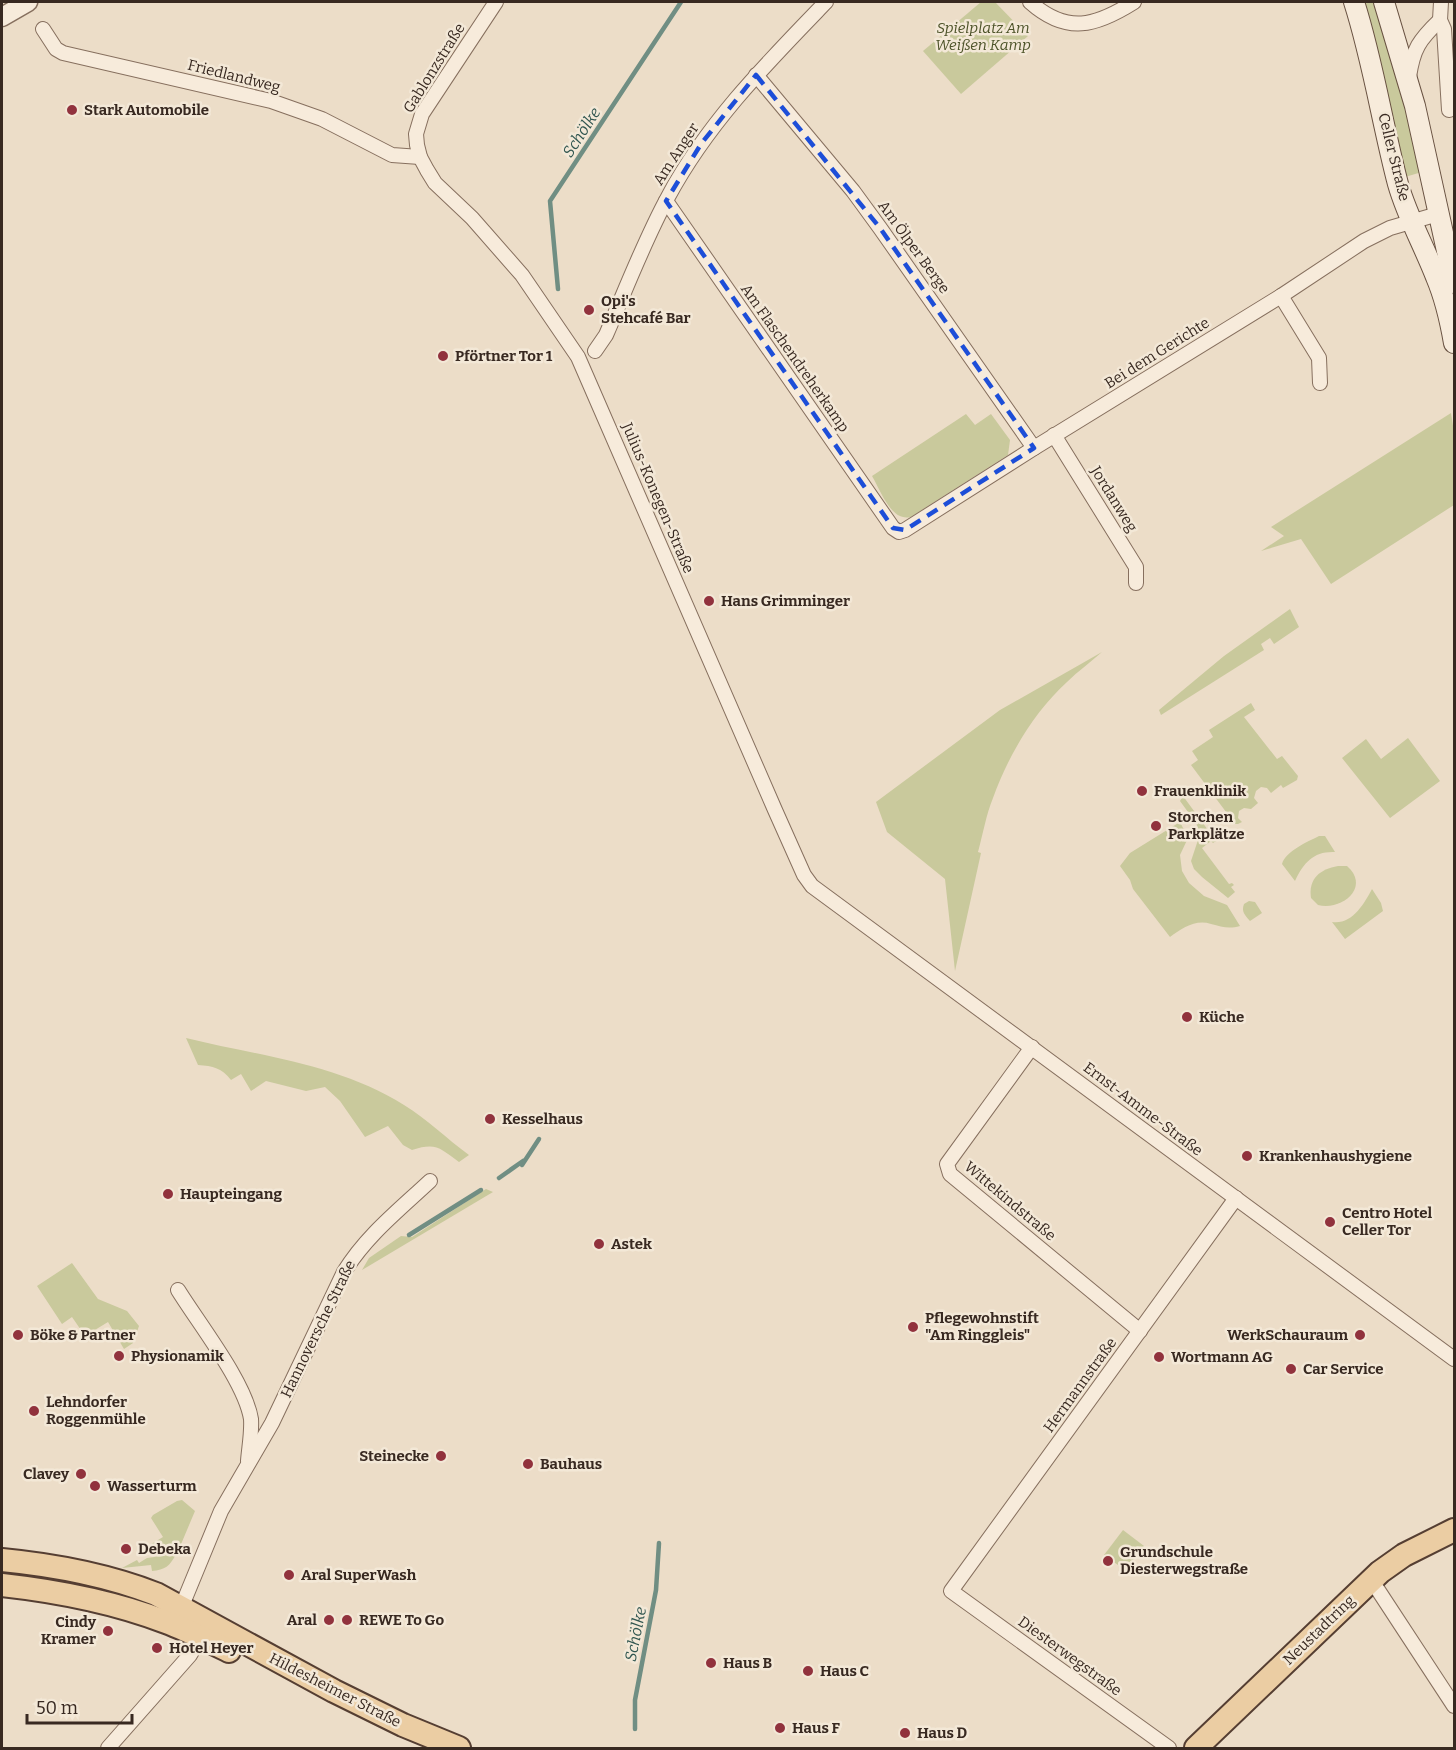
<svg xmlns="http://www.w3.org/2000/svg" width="1456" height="1750" font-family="Bitter,serif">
<rect width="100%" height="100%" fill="#ecddc8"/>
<!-- green -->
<g fill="#c9c99c">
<polygon points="981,2 995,2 1028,36 961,94 923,51"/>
<polygon points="1361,2 1375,2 1389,48 1422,172 1405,177"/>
<polygon points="1451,413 1454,432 1454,505 1331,584 1301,539 1261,551 1284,536 1271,527"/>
<path d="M 966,414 L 975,425 L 991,414 L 1010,440 L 1008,455 L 911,517 C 891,522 881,491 872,476 Z"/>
<polygon points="1290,609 1299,627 1274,644 1270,638 1261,644 1264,650 1161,715 1159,710 1224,656"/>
<path d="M 1102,652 C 1091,662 1078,671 1067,682 C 1034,712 1008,756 993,798 C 986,815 983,834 978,852 L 981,853 L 955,971 L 945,879 L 887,832 L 876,802 L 1000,710 Z"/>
<polygon points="1251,703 1255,710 1244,717 1277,759 1282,756 1298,776 1297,780 1283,788 1281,785 1271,793 1267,788 1261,787 1256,791 1254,798 1258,803 1251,809 1244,808 1239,811 1238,818 1242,822 1238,824 1235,824 1191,765 1198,760 1192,751 1213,737 1209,730"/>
<polygon points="1408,738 1440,781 1390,818 1342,758 1366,739 1381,759"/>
<polygon points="1183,796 1216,841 1213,843 1211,841 1202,848 1229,884 1232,883 1234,885 1231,887 1235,892 1228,898 1202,877 1194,869 1191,861 1200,834 1196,823 1180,801"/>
<path d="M 1180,822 L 1188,838 L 1180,855 L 1182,871 L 1189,883 L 1204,896 L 1227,905 L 1240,926 C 1229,929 1222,927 1211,924 C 1196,919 1182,928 1170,937 L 1133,889 L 1130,880 L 1120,866 L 1130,853 Z"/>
<path d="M 1319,836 L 1325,836 L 1335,852 C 1314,851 1304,862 1295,881 L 1282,864 C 1286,851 1307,842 1319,836 Z"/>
<path d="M 1338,866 L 1347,866 C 1371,887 1342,911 1318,905 L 1311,898 C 1308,879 1320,869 1338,866 Z"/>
<path d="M 1372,889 L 1381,903 L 1383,911 L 1345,939 L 1332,922 C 1352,925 1364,904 1372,889 Z"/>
<path d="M 1249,901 L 1255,902 L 1262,913 L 1250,921 C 1245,915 1241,912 1244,904 Z"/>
<path d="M 186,1038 C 259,1056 339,1064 404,1105 C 427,1119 447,1139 469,1155 L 459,1162 C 440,1148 436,1142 412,1150 L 403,1145 L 388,1126 L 365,1137 L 340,1101 L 325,1087 L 306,1091 L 266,1081 L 251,1091 L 241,1074 L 231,1080 C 222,1068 213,1066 198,1065 Z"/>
<polygon points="486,1189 493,1192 362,1270 369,1258 401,1236 412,1237"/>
<polygon points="72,1263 98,1299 127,1311 139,1326 133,1343 124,1349 108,1322 85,1336 72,1317 62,1324 37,1286"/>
<polygon points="182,1500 195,1511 179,1549 146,1554 143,1549 163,1537 151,1518 153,1515 177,1501"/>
<polygon points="1123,1530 1144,1546 1125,1570 1104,1555"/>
<path d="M 176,1554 C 170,1566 165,1570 152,1571 L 151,1565 L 122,1568 L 137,1560 L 139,1563 L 147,1558 Z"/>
</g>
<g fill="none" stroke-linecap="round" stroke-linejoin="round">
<!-- stream -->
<g stroke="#708e83" stroke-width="4.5">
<polyline points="558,289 550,201 681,2"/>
<polyline points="522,1165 539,1139"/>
<polyline points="499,1178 523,1161"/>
<polyline points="409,1235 481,1190"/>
<polyline points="635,1729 635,1700 656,1590 659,1543"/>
</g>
<defs>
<g id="minor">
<polyline points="496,2 422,114 416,134 417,145 420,157 427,170 435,183 472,218 522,275 578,357 775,810 804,875 812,886 1454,1359"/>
<path d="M 1030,2 C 1067,35 1096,26 1134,2"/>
<polyline points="1441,2 1440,20 1444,29 1449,110"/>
<polyline points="43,29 56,49 63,53 271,101 322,119 392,155 420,157"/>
<polyline points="756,75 853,191 880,228 1034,448"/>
<path d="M 1409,77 C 1413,49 1419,40 1440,20"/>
<polyline points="666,201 893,528 899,532 905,530 1034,448 1281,296 1364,241 1390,228 1438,214"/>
<polyline points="1281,296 1319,358 1320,383"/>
<path d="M 595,351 L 606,335 C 626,289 644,241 668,197 C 708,122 768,62 826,2"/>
<polyline points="1054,435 1136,567 1136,583"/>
<polyline points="1032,1047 947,1164 950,1174 1140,1331"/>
<path d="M 178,1290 C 199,1324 245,1382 251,1419 C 252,1432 249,1448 248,1461"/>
<polyline points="1378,1590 1454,1706"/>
<path d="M 179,1613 L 221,1511 L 272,1423 L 344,1272 C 366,1236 399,1210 430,1181"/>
<polyline points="108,1748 190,1655 203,1633"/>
<polyline points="1169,1748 951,1591 1236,1198"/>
</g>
<polyline id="tertiary" points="2,17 28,2"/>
<g id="secondary">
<path d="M 1354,2 C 1373,61 1382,123 1398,184 C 1407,216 1424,246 1436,277 C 1445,298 1450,320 1454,343"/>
<polyline points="1384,2 1415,106 1454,283"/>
</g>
<g id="primary">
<path d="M 2,1560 C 54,1565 107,1575 156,1594 L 334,1691 L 403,1725 L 459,1748"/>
<path d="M 2,1585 C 56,1591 114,1602 166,1622 C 188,1630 208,1641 229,1651"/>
<polyline points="1196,1748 1380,1572 1404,1555 1454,1530"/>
</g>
</defs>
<!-- minor casing -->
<use href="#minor" stroke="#866f5e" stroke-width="16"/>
<!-- tertiary casing -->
<use href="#tertiary" stroke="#866f5e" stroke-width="21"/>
<!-- secondary casing -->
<use href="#secondary" stroke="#685141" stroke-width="22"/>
<!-- primary casing -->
<use href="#primary" stroke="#553e32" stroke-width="26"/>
<!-- minor -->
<use href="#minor" stroke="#f7ebdb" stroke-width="14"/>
<!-- tertiary -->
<use href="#tertiary" stroke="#f7ebdb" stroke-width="18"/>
<!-- secondary -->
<use href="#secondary" stroke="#f7ebdb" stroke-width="20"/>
<!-- primary -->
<use href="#primary" stroke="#ebcda3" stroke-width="22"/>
</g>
<!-- marked area -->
<path fill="none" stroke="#1d4ed8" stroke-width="4.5" stroke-dasharray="12 8" stroke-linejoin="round" d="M 756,75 L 880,228 L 1034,448 L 905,530 L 893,528 L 666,201 L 701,144 Z"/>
<!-- markers -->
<g fill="#91323d" stroke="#f3e8d7" stroke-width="2">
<circle cx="72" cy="110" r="6"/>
<circle cx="589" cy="310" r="6"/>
<circle cx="443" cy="356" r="6"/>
<circle cx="709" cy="601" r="6"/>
<circle cx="1142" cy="791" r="6"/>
<circle cx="1156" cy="826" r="6"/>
<circle cx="1187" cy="1017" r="6"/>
<circle cx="490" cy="1119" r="6"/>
<circle cx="1247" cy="1156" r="6"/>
<circle cx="168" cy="1194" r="6"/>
<circle cx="1330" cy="1222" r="6"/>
<circle cx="599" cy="1244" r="6"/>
<circle cx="913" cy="1327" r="6"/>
<circle cx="18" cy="1335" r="6"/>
<circle cx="1360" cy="1335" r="6"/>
<circle cx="119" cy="1356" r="6"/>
<circle cx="1159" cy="1357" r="6"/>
<circle cx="1291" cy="1369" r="6"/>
<circle cx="34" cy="1411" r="6"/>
<circle cx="441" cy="1456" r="6"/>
<circle cx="528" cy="1464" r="6"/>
<circle cx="81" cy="1474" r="6"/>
<circle cx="95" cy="1486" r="6"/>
<circle cx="126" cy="1549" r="6"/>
<circle cx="1108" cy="1561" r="6"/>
<circle cx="289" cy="1575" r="6"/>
<circle cx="329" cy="1620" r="6"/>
<circle cx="347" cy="1620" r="6"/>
<circle cx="108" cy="1631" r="6"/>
<circle cx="157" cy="1648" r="6"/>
<circle cx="711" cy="1663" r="6"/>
<circle cx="808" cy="1671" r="6"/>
<circle cx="780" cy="1728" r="6"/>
<circle cx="905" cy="1733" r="6"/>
</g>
<g text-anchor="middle" stroke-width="5" stroke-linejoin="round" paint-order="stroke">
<!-- park labels -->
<g font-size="15" font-style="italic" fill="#4d5329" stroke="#f3e8d7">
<text x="983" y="33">Spielplatz Am<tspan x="983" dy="17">Weißen Kamp</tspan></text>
</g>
<!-- street labels -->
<g font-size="15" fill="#382921" stroke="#f3e8d7">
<text transform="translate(434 68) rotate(-58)" y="5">Gablonzstraße</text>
<text transform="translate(234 76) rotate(14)" y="5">Friedlandweg</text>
<text transform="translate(676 154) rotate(-57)" y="5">Am Anger</text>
<text transform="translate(1394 157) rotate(76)" y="5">Celler Straße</text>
<text transform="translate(914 247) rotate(54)" y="5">Am Ölper Berge</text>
<text transform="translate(1157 353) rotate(-32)" y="5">Bei dem Gerichte</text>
<text transform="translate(795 358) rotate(55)" y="5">Am Flaschendreherkamp</text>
<text transform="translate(658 498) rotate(67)" y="5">Julius-Konegen-Straße</text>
<text transform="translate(1114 499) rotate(58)" y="5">Jordanweg</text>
<text transform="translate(1143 1109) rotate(37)" y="5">Ernst-Amme-Straße</text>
<text transform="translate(1010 1201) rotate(40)" y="5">Wittekindstraße</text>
<text transform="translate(318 1329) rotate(-64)" y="5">Hannoversche Straße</text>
<text transform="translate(1080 1385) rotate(-54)" y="5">Hermannstraße</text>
<text transform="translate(1319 1630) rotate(-44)" y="5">Neustadtring</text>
<text transform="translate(1070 1656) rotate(36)" y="5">Diesterwegstraße</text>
<text transform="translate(335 1690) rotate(27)" y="5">Hildesheimer Straße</text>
</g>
<!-- poi labels -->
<g font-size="15" font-weight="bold" fill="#382921" stroke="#f3e8d7" text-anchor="start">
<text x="84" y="115">Stark Automobile</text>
<text x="601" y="306">Opi's<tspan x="601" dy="17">Stehcafé Bar</tspan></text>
<text x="455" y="361">Pförtner Tor 1</text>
<text x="721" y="606">Hans Grimminger</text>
<text x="1154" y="796">Frauenklinik</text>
<text x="1168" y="822">Storchen<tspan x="1168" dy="17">Parkplätze</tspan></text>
<text x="1199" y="1022">Küche</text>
<text x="502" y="1124">Kesselhaus</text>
<text x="1259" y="1161">Krankenhaushygiene</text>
<text x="180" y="1199">Haupteingang</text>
<text x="1342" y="1218">Centro Hotel<tspan x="1342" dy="17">Celler Tor</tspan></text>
<text x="611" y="1249">Astek</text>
<text x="925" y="1323">Pflegewohnstift<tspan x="925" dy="17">"Am Ringgleis"</tspan></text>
<text x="30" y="1340">Böke &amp; Partner</text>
<text x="1348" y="1340" text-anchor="end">WerkSchauraum</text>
<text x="131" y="1361">Physionamik</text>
<text x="1171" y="1362">Wortmann AG</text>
<text x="1303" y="1374">Car Service</text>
<text x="46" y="1407">Lehndorfer<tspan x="46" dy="17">Roggenmühle</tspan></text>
<text x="429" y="1461" text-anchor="end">Steinecke</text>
<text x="540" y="1469">Bauhaus</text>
<text x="69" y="1479" text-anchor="end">Clavey</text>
<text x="107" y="1491">Wasserturm</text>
<text x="138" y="1554">Debeka</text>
<text x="1120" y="1557">Grundschule<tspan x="1120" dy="17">Diesterwegstraße</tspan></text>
<text x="301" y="1580">Aral SuperWash</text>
<text x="317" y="1625" text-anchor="end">Aral</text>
<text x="359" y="1625">REWE To Go</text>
<text x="96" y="1627" text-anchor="end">Cindy<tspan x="96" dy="17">Kramer</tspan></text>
<text x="169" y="1653">Hotel Heyer</text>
<text x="723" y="1668">Haus B</text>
<text x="820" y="1676">Haus C</text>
<text x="792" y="1733">Haus F</text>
<text x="917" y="1738">Haus D</text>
</g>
<!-- water labels -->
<g font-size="16" font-style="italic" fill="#315650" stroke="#f3e8d7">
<text transform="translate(581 132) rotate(-57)" y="6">Schölke</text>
<text transform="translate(635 1634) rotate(-79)" y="6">Schölke</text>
</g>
</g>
<!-- border -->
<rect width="1456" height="1750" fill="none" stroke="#382921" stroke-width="6"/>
<!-- scale -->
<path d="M27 1714v9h105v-9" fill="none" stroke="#382921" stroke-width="3"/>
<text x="36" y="1714" font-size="18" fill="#382921" stroke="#f3e8d7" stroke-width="4.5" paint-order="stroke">50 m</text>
</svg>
